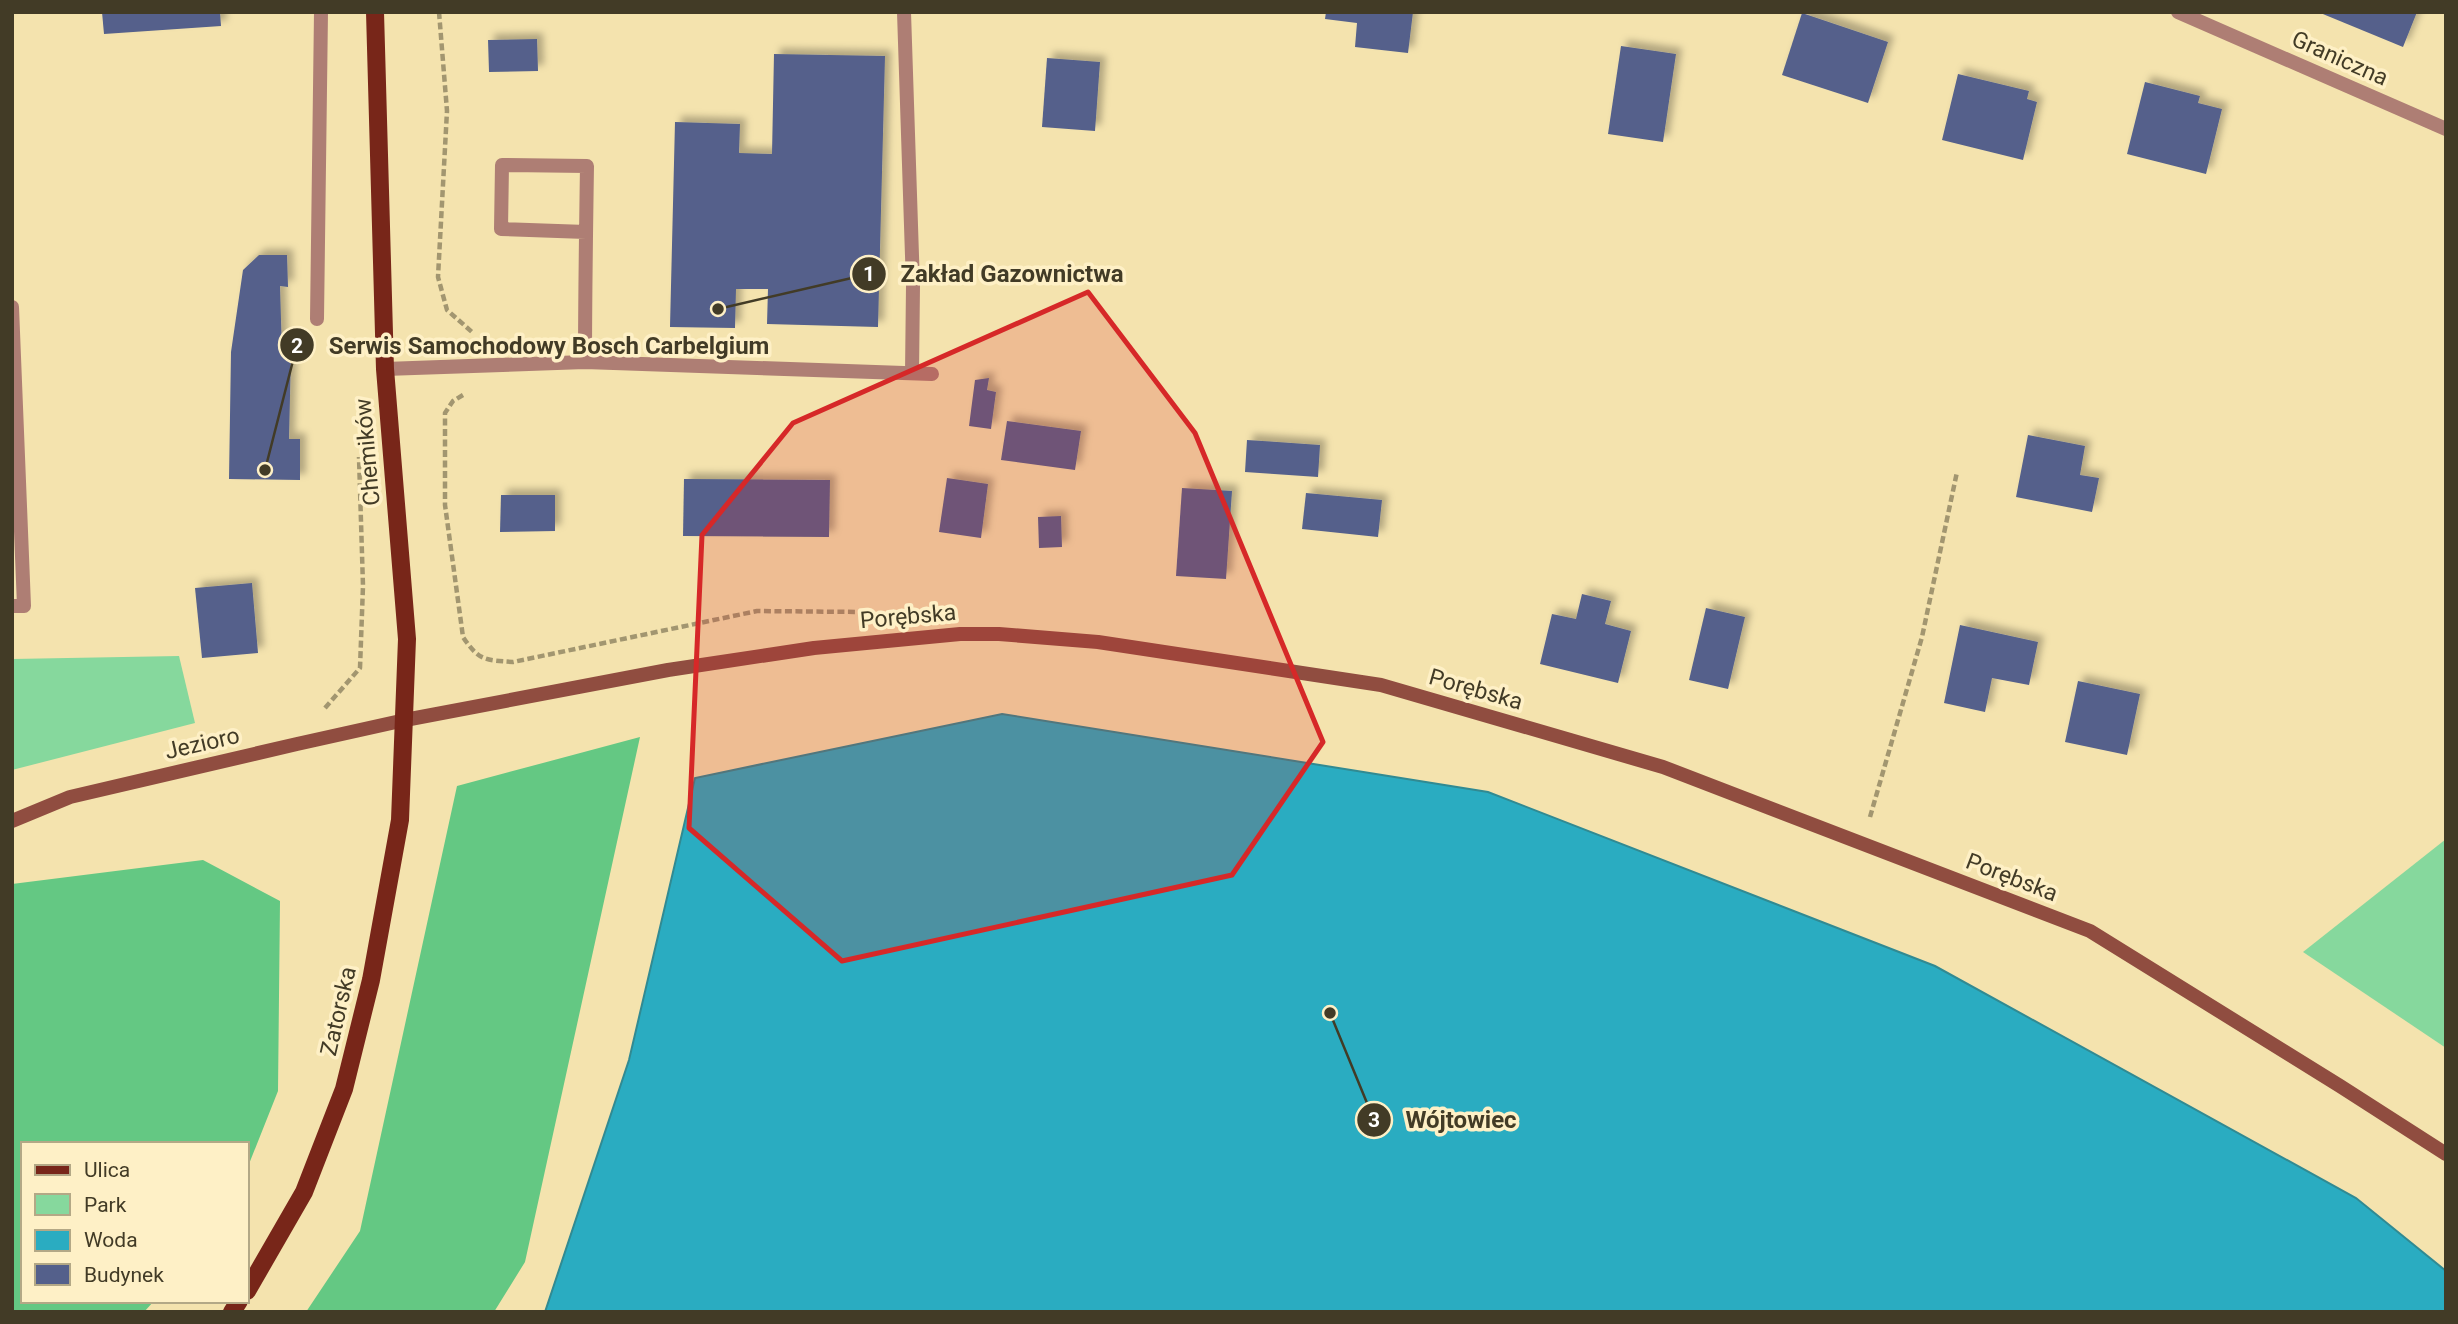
<svg xmlns="http://www.w3.org/2000/svg" width="2458" height="1324" font-family="Roboto,sans-serif">
<defs>
<filter id="shadow"><feDropShadow dx="6" dy="-6" stdDeviation="3.5" flood-color="#0004"/></filter>
</defs>
<rect width="100%" height="100%" fill="#f4e3ae"/>
<!-- green -->
<g fill="#86d89d">
<polygon points="179,656 195,723 12,770 12,659"/>
<polygon points="2446,839 2446,1048 2303,952"/>
</g>
<!-- forest -->
<g fill="#64c883">
<polygon points="640,737 525,1262 494,1312 306,1312 360,1231 457,786"/>
<polygon points="203,860 280,901 278,1091 247,1169 247,1144 23,1144 23,1301 154,1301 144,1312 12,1312 12,884"/>
</g>
<!-- water -->
<polygon fill="#2aacc1" stroke="#318a92" stroke-width="2" points="1002,714 1488,792 1935,966 2356,1198 2446,1271 2446,1312 545,1312 629,1060 695,778"/>
<!-- building -->
<g fill="#54608b" filter="url(#shadow)">
<polygon points="102,12 220,12 221,26 104,34"/>
<polygon points="1326,12 1413,12 1408,53 1355,47 1357,23 1325,19"/>
<polygon points="2318,12 2417,12 2403,47"/>
<polygon points="1802,13 1888,42 1868,103 1782,75"/>
<polygon points="537,39 538,71 489,72 488,40"/>
<polygon points="1621,46 1676,54 1663,142 1608,134"/>
<polygon points="774,54 885,56 878,327 767,324 768,289 736,289 735,328 670,327 675,122 740,124 739,153 772,154"/>
<polygon points="1047,58 1100,62 1095,131 1042,127"/>
<polygon points="1958,74 2029,91 2027,99 2037,102 2023,160 1942,140"/>
<polygon points="2145,82 2200,96 2198,103 2222,109 2206,174 2127,154"/>
<polygon points="259,255 287,255 288,287 280,286 282,353 291,353 289,439 300,439 300,480 229,479 231,352 243,270"/>
<polygon points="989,378 987,390 996,392 991,429 969,426 975,380"/>
<polygon points="1007,421 1081,431 1075,470 1001,460"/>
<polygon points="2028,435 2085,446 2080,475 2099,478 2092,512 2016,497"/>
<polygon points="1247,440 1320,445 1318,477 1245,472"/>
<polygon points="947,478 988,484 981,538 939,532"/>
<polygon points="684,479 830,480 829,537 683,536"/>
<polygon points="1182,488 1232,491 1226,579 1176,576"/>
<polygon points="1306,493 1382,500 1378,537 1302,529"/>
<polygon points="501,495 555,495 555,531 500,532"/>
<polygon points="1061,516 1062,547 1039,548 1038,517"/>
<polygon points="252,583 258,653 202,658 195,588"/>
<polygon points="1582,594 1611,601 1605,624 1631,631 1618,683 1540,664 1552,614 1576,619"/>
<polygon points="1706,608 1745,617 1728,689 1689,680"/>
<polygon points="1960,625 2038,642 2029,685 1992,678 1985,712 1944,703"/>
<polygon points="2078,681 2140,694 2127,755 2065,742"/>
</g>
<g fill="none" stroke-linecap="round" stroke-linejoin="round">
<!-- path -->
<g stroke="#a29670" stroke-width="4.5" stroke-dasharray="7 3.5" stroke-linecap="butt">
<polyline points="439,12 447,111 438,277 447,310 472,332"/>
<path d="M 463,395 L 453,401 L 445,413 L 445,505 L 463,637 C 479,661 485,660 513,662 L 757,611 L 863,612"/>
<polyline points="325,708 360,668 363,586 359,457"/>
<polyline points="1870,817 1922,637 1957,472"/>
</g>
<!-- lane -->
<g stroke="#ae7e74" stroke-width="14">
<polyline points="904,12 913,286 912,373"/>
<polyline points="2178,12 2446,129"/>
<polyline points="12,307 24,606 12,606"/>
<polyline points="317,319 321,12"/>
<path d="M 585,362 C 585,296 586,231 587,166 L 502,165 L 501,229 L 586,232"/>
<polyline points="385,369 585,362 932,374"/>
</g>
<!-- secondary -->
<polyline stroke="#904d40" stroke-width="14" points="12,821 70,797 297,744 405,720 668,670 814,648 960,634 999,634 1098,642 1381,685 1663,767 2090,931 2340,1086 2446,1154"/>
<!-- primary -->
<g stroke="#782619" stroke-width="18">
<polyline points="247,1291 304,1192 344,1089 371,980 400,820 407,639 385,369 375,12"/>
<polyline points="232,1312 239,1301"/>
</g>
</g>
<!-- marked area -->
<path fill="#d62828" fill-opacity="0.2" stroke="#d62828" stroke-width="5" stroke-linejoin="round" d="M 1088,292 L 1195,433 L 1323,742 L 1232,875 L 842,961 L 689,828 L 702,535 L 793,423 Z"/>
<g text-anchor="middle" stroke-width="7" stroke-linejoin="round" paint-order="stroke">
<!-- street labels -->
<g font-size="23" fill="#423b26" stroke="#fef0c6">
<text transform="translate(2340 58) rotate(24)" y="8">Graniczna</text>
<text transform="translate(367 452) rotate(-95)" y="8">Chemików</text>
<text transform="translate(908 616) rotate(-5)" y="8">Porębska</text>
<text transform="translate(1476 689) rotate(16)" y="8">Porębska</text>
<text transform="translate(202 743) rotate(-13)" y="8">Jezioro</text>
<text transform="translate(2012 877) rotate(21)" y="8">Porębska</text>
<text transform="translate(338 1011) rotate(-77)" y="8">Zatorska</text>
</g>
</g>
<!-- callouts -->
<path fill="none" stroke="#423b26" stroke-width="2.5" d="M718 309L869 274M265 470L297 345M1330 1013L1374 1120"/>
<g fill="#423b26" stroke="#fef0c6" stroke-width="2.5">
<circle cx="718" cy="309" r="7"/>
<circle cx="265" cy="470" r="7"/>
<circle cx="1330" cy="1013" r="7"/>
<circle cx="869" cy="274" r="18"/>
<circle cx="297" cy="345" r="18"/>
<circle cx="1374" cy="1120" r="18"/>
</g>
<g font-size="21" text-anchor="middle" font-weight="bold" fill="#fff">
<text x="869" y="281">1</text>
<text x="297" y="353">2</text>
<text x="1374" y="1127">3</text>
</g>
<g font-size="24" text-anchor="middle" font-weight="bold" fill="#423b26" stroke="#fef0c6" stroke-width="7" stroke-linejoin="round" paint-order="stroke">
<text x="1012" y="282">Zakład Gazownictwa</text>
<text x="549" y="354">Serwis Samochodowy Bosch Carbelgium</text>
<text x="1461" y="1128">Wójtowiec</text>
</g>
<!-- border -->
<rect width="2458" height="1324" fill="none" stroke="#423b26" stroke-width="28"/>
<!-- legend -->
<rect x="21" y="1142" width="228" height="161" fill="#fef0c6" stroke="#b3a886" stroke-width="2"/>
<rect x="35" y="1165" width="35" height="10" fill="#782619" stroke="#b3a886" stroke-width="2"/>
<text x="84" y="1177" font-size="21" fill="#423b26">Ulica</text>
<rect x="35" y="1194" width="35" height="21" fill="#86d89d" stroke="#b3a886" stroke-width="2"/>
<text x="84" y="1212" font-size="21" fill="#423b26">Park</text>
<rect x="35" y="1230" width="35" height="21" fill="#2aacc1" stroke="#b3a886" stroke-width="2"/>
<text x="84" y="1247" font-size="21" fill="#423b26">Woda</text>
<rect x="35" y="1264" width="35" height="21" fill="#54608b" stroke="#b3a886" stroke-width="2"/>
<text x="84" y="1282" font-size="21" fill="#423b26">Budynek</text>
</svg>
